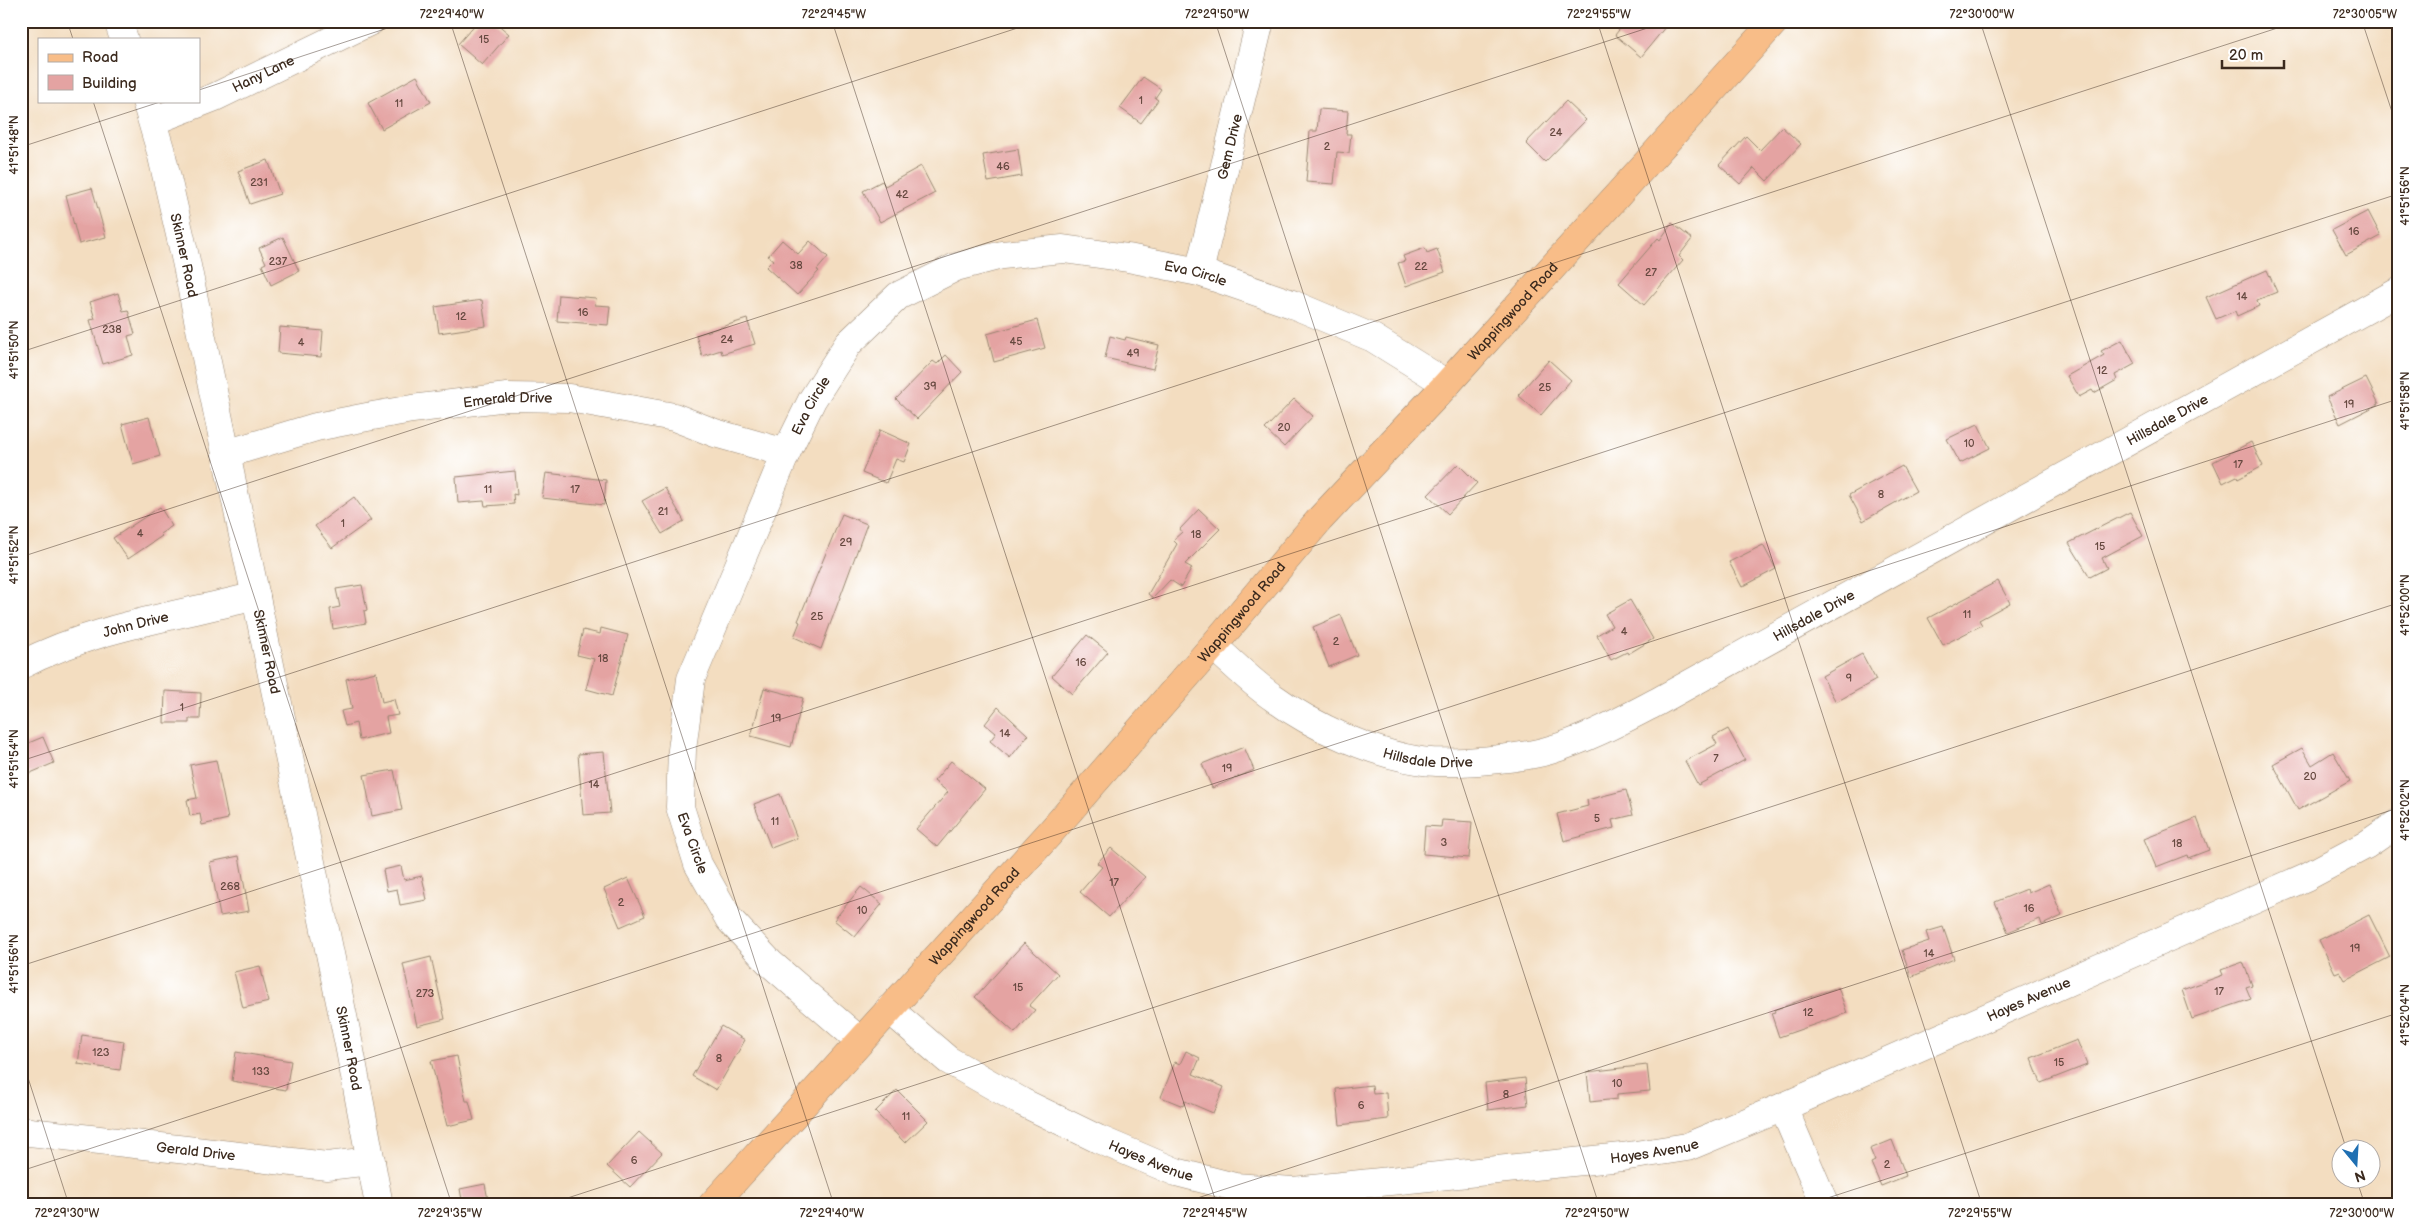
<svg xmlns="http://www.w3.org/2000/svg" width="2419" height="1226" font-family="'Balsamiq Sans',sans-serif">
<rect width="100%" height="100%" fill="#fff"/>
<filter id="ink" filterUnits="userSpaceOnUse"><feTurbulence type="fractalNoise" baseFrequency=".02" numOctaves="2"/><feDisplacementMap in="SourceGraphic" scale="10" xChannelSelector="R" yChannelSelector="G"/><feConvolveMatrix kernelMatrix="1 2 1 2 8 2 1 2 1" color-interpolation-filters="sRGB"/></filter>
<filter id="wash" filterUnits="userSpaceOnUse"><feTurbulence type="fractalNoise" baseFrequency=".0096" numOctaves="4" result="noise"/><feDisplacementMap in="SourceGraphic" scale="20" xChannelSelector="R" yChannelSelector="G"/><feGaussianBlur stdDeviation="1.12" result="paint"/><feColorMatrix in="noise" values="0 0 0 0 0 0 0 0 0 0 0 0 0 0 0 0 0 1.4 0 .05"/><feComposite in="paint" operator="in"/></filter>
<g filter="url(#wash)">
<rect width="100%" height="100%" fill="#f3ddc0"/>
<g id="blocks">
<!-- building -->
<g fill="#e4a3a2">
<polygon points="478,21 494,21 509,34 482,65 458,44"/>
<polygon points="1626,21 1670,21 1641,57 1615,35"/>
<polygon points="417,76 431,102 382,129 368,103"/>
<polygon points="1143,77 1161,89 1155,98 1158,100 1141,123 1120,108"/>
<polygon points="1566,101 1586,120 1545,162 1526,143"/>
<polygon points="1319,109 1348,111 1346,134 1351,134 1349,153 1337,152 1334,184 1306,182 1310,131 1317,131"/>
<polygon points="1782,127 1801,144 1767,181 1754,168 1740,184 1719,165 1746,136 1760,150"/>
<polygon points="1018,149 1022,176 988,182 983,155"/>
<polygon points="268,160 280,194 250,204 238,171"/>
<polygon points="921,166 935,193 880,222 863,191 882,181 885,186"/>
<polygon points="92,188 106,237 79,244 66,195"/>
<polygon points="2368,211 2381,236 2346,255 2332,230"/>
<polygon points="1672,223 1692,239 1679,256 1683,260 1644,305 1619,283 1658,238 1660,240"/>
<polygon points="283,237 299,271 271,285 262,265 266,263 259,248"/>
<polygon points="782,240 798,254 810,241 828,257 817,270 819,271 797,295 766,267 773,260 768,256"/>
<polygon points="1425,248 1427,253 1437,249 1445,272 1406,286 1398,263 1405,261 1403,256"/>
<polygon points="2267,270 2277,292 2257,300 2259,306 2237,316 2235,311 2216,319 2206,297"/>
<polygon points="118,293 123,311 128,310 135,334 128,336 133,355 103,364 90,320 95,319 90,302"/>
<polygon points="559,295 596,298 595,305 610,306 608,325 557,321"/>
<polygon points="482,300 486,326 439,333 435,307"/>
<polygon points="747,319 755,344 722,354 721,350 702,356 696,335"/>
<polygon points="1037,320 1045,348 994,362 987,334"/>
<polygon points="280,327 323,331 321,357 278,353"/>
<polygon points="1110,336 1125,340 1126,337 1159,345 1153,369 1105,358"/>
<polygon points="2122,340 2135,364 2115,375 2117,380 2094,393 2092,390 2079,397 2067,376 2104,355 2101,351"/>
<polygon points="946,355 962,372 917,419 896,399 933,361 937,364"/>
<polygon points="1549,360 1571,380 1541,415 1518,395"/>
<polygon points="2366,378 2379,404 2340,424 2327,397"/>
<polygon points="1294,399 1313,416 1284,447 1265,429"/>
<polygon points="149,417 160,456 133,464 122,424"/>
<polygon points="1978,424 1990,448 1960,463 1947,439"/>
<polygon points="880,430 911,444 904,462 896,459 886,483 862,473"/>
<polygon points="2251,442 2263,466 2238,479 2237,476 2223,483 2213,462"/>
<polygon points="1458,464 1477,483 1448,514 1428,495"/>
<polygon points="1902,466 1916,491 1863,521 1849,495"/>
<polygon points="515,471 517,495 513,494 514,504 485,506 484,501 458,503 456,477"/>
<polygon points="546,473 606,480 604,505 542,498"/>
<polygon points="665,488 684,521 662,534 642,501"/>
<polygon points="354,497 371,520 332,548 315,526"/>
<polygon points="160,507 172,526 160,534 162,536 128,559 113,538"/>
<polygon points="1199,509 1220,529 1185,564 1192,568 1181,587 1170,580 1153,598 1148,594 1177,544 1173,540 1182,532 1180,529"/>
<polygon points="2130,512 2143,536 2102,558 2107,568 2090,577 2069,543"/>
<polygon points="842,514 867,524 821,649 794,637 800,622 798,621"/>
<polygon points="1763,545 1776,569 1742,587 1729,562"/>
<polygon points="1998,581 2010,603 1979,620 1982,625 1943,645 1928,618"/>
<polygon points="362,585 367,610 364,611 366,623 333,629 330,609 340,607 336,589"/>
<polygon points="1630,600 1653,639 1628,654 1627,652 1611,660 1597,635 1612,626 1605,614"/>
<polygon points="1341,615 1357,655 1329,667 1313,627"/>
<polygon points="601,628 628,635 612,696 586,689 594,659 577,655 583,630 600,634"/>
<polygon points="1087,635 1108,652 1072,694 1052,676"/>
<polygon points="1862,654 1876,680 1836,702 1822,676"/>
<polygon points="376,672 382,702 394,699 398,715 386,717 389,733 359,740 356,723 345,726 341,711 352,709 346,679"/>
<polygon points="764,688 803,698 791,747 751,736"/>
<polygon points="165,691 201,693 200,719 189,719 189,723 164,723"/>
<polygon points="998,707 1028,735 1010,758 990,741 996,733 985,724"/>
<polygon points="1728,729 1745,760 1698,785 1685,761 1717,744 1713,737"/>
<polygon points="43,737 54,763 21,777 21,746"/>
<polygon points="1244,747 1254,770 1212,788 1202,764"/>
<polygon points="2302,748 2312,765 2333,752 2350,781 2298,810 2273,764"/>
<polygon points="604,752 610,813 583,815 578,754"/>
<polygon points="216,760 228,819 202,825 200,814 190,816 187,800 197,798 190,765"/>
<polygon points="951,761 985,789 937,847 916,829 948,792 934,781"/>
<polygon points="394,770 402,810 372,816 364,775"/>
<polygon points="1626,790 1633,815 1612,820 1614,828 1564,841 1557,814 1588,806 1587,800"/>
<polygon points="780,794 797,838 771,848 754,804"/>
<polygon points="2197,818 2209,850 2188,858 2187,855 2156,867 2144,839"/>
<polygon points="1442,820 1472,822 1469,858 1423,854 1425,826 1441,827"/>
<polygon points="1111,848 1145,877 1109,917 1080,892 1102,867 1097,863"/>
<polygon points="239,856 249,911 220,916 210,862"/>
<polygon points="401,866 404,880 422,876 427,900 400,905 397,889 387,891 383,870"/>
<polygon points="628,878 645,916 620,927 604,889"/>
<polygon points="2049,884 2062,916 2042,925 2040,919 2008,932 1995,902 2027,889 2028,893"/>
<polygon points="861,887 882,904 855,937 834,920"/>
<polygon points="2369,915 2390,957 2345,980 2340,971 2335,973 2319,940"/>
<polygon points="1943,927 1954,959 1911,977 1902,950 1929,941 1926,932"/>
<polygon points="1024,943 1058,974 1029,1006 1035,1010 1015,1033 975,997"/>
<polygon points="431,957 445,1019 417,1026 403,964"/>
<polygon points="2243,962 2252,985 2246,987 2251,999 2192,1019 2182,990 2223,975 2221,970"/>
<polygon points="260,966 269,1002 243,1008 234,972"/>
<polygon points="1838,987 1847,1013 1779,1037 1771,1013 1775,1012 1774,1010"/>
<polygon points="721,1026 745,1040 716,1090 692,1076"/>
<polygon points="82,1035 124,1041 120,1070 78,1064"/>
<polygon points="2077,1040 2087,1065 2041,1083 2031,1058"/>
<polygon points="1186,1051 1200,1058 1193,1074 1224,1087 1213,1113 1185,1101 1183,1106 1161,1097 1175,1062 1180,1064"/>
<polygon points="236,1052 291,1061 286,1090 232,1081"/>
<polygon points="457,1056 466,1101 469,1101 474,1120 447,1126 431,1061"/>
<polygon points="1647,1065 1650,1091 1617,1094 1617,1099 1590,1102 1587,1072"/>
<polygon points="1525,1078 1528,1105 1488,1110 1485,1083"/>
<polygon points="1372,1085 1373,1094 1386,1093 1388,1119 1340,1125 1336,1089"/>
<polygon points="897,1090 928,1121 905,1143 875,1112"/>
<polygon points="639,1132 662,1153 630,1187 607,1166"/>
<polygon points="1892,1140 1906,1176 1881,1186 1871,1163 1875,1161 1870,1149"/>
<polygon points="485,1184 489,1205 463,1205 460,1189"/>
</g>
</g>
</g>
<g filter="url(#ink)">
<use href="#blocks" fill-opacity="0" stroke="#97846f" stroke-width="1"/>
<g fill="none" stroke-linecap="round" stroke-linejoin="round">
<defs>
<g id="minor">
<polyline points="118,21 124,39"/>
<path id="s1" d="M 146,101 L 161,152 L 186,261 L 349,1045 L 379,1205"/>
<path id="s2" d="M 153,121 L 215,97 L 371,21"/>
<path id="s3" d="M 1199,272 L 1260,21"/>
<path id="s4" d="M 226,454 L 316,427 L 367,417 L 412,409 L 507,397 L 569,398 L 674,417 L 715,433 L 786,453"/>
<path id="s5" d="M 1213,646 C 1233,663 1252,683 1274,698 C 1313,727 1374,754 1422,761 C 1453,765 1520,759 1550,750 C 1588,739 1622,720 1657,702 L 2398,292"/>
<path id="s6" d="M 21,665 C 94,627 177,616 256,596"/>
<path id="s7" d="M 889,1009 L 948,1060 L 1022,1102 L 1098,1139 L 1176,1172 L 1235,1187 L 1293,1191 L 1622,1157 L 1687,1147 L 1783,1107 L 2306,877 L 2366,845 L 2398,823"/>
<path id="s8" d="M 859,1040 L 770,963 L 729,919 L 698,864 L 680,807 L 682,750 L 691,679 L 786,453 L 812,400 L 848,344 L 898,296 L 956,267 L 1002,255 L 1063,249 L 1128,258 L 1199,272 L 1292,304 L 1373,338 L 1447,384"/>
<polyline points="1783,1107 1825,1205"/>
<path id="s9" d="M 21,1131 L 327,1166 L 371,1161"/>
</g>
<g id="major">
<path id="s10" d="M 712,1205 L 1049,834 L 1213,646 L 1320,519 L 1447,384 L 1775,21"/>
</g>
</defs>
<!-- minor casing -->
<use href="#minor" stroke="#97846f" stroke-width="29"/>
<!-- major casing -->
<use href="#major" stroke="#97846f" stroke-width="29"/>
<!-- minor -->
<use href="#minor" stroke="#fff" stroke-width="28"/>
<!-- major -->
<use href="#major" stroke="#f8bd88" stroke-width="28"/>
</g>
</g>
<!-- ticks -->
<path fill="none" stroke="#3b2a1e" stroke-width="1" stroke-opacity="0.45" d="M 67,21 L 73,39M 450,21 L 834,1205M 832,21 L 1217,1205M 1215,21 L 1599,1205M 1597,21 L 1982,1205M 1980,21 L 2346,1148M 2362,21 L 2398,130M 199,90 L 409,21M 93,101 L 452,1205M 21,147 L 163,101M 21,352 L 1039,21M 21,557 L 1669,21M 21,761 L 2299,21M 21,966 L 2398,194M 21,1056 L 69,1205M 21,1171 L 2398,399M 2356,1178 L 2365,1205M 546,1205 L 2398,603M 1176,1205 L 2398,808M 1806,1205 L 2398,1013"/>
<g text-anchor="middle" stroke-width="5" stroke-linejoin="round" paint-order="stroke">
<!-- number labels -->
<g font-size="11" fill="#65483f">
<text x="484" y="43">15</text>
<text x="1141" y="104">1</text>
<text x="399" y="107">11</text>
<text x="1556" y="136">24</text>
<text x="1327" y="150">2</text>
<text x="1003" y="170">46</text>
<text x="259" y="186">231</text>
<text x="902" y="198">42</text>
<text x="2354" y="235">16</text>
<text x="278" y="265">237</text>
<text x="796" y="269">38</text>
<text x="1421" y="270">22</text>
<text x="1651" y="276">27</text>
<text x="2242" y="300">14</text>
<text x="583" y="316">16</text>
<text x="461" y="320">12</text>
<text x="112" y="333">238</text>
<text x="727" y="343">24</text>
<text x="1016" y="345">45</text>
<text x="301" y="346">4</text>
<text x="1133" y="357">49</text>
<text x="2102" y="374">12</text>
<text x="930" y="390">39</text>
<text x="1545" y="391">25</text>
<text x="2349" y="408">19</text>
<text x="1284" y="431">20</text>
<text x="1969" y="447">10</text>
<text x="2238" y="468">17</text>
<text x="488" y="493">11</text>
<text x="575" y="493">17</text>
<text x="1881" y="498">8</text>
<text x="663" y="515">21</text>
<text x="343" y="527">1</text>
<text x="140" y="537">4</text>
<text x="1196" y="538">18</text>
<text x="846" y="546">29</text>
<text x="2100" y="550">15</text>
<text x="1967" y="618">11</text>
<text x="817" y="620">25</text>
<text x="1624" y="635">4</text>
<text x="1336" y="645">2</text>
<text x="603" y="662">18</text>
<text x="1081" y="666">16</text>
<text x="1849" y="682">9</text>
<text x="182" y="711">1</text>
<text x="776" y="722">19</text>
<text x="1005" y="737">14</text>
<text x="1716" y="762">7</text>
<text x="1227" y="772">19</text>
<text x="2310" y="780">20</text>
<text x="594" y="788">14</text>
<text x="1597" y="822">5</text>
<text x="775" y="825">11</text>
<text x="1444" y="846">3</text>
<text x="2177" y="847">18</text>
<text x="1114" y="886">17</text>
<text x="230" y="890">268</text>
<text x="621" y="906">2</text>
<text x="2029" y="912">16</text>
<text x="862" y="914">10</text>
<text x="2355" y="952">19</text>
<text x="1929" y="957">14</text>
<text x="1018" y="991">15</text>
<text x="2219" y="995">17</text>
<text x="425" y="997">273</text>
<text x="1808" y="1016">12</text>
<text x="101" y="1056">123</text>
<text x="719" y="1062">8</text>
<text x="2059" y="1066">15</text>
<text x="261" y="1075">133</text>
<text x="1617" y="1087">10</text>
<text x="1506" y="1098">8</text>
<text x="1361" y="1109">6</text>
<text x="906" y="1120">11</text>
<text x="634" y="1164">6</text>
<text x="1887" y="1168">2</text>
</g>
<!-- street labels -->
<g font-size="14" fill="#3b2a1e" stroke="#fff">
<text dy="5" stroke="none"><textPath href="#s2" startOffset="120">Hany Lane</textPath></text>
<text dy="5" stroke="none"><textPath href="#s3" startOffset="129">Gem Drive</textPath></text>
<text dy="5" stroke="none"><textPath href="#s1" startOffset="159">Skinner Road</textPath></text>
<text dy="5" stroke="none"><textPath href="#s8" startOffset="1178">Eva Circle</textPath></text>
<text dy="5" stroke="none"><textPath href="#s10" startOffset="1200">Wappingwood Road</textPath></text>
<text dy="5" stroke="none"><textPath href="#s4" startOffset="288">Emerald Drive</textPath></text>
<text dy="5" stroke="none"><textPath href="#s8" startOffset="728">Eva Circle</textPath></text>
<text dy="5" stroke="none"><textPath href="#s5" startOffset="1072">Hillsdale Drive</textPath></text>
<text dy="5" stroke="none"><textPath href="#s10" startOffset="795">Wappingwood Road</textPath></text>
<text dy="5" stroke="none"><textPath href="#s5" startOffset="668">Hillsdale Drive</textPath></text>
<text dy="5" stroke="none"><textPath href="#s6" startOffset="122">John Drive</textPath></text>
<text dy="5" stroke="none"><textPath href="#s1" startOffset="564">Skinner Road</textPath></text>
<text dy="5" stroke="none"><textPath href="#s5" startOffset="248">Hillsdale Drive</textPath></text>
<text transform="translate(693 843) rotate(70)" y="5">Eva Circle</text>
<text dy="5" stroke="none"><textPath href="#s10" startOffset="390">Wappingwood Road</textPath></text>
<text dy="5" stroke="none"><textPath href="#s7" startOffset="1220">Hayes Avenue</textPath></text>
<text dy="5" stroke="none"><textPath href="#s1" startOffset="969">Skinner Road</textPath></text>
<text dy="5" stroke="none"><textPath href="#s7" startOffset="815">Hayes Avenue</textPath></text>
<text dy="5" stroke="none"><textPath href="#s9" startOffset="176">Gerald Drive</textPath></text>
<text dy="5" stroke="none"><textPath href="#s7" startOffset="305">Hayes Avenue</textPath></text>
</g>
</g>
<!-- margin -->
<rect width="2419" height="1226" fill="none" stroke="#fff" stroke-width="55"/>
<!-- legend -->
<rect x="38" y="38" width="162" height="65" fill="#ffffff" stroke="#b1aaa5"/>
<rect x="48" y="54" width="25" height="8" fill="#f8bd88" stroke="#b1aaa5"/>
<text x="82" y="62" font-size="15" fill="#3b2a1e">Road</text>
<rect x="48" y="75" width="25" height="15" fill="#e4a3a2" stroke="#b1aaa5"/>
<text x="82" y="88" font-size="15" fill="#3b2a1e">Building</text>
<!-- north arrow -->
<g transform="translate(2356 1164) rotate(162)"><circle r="24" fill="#ffffff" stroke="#b1aaa5"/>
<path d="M0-4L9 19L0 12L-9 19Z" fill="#1f6fb2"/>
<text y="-8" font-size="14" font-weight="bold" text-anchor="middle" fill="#3b2a1e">N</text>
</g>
<!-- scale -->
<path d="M2222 60v8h62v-8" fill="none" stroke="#3b2a1e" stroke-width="2.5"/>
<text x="2229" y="60" font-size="15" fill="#3b2a1e" stroke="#ffffff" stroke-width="4" paint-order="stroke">20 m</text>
<rect x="28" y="28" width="2364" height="1170" fill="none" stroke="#3b2a1e" stroke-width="2"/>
<g font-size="12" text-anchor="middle" fill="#3b2a1e">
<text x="452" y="18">72°29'40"W</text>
<text x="834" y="18">72°29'45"W</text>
<text x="1217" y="18">72°29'50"W</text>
<text x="1599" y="18">72°29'55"W</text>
<text x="1982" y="18">72°30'00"W</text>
<text x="2365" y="18">72°30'05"W</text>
<text transform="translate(14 145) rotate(-90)" y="4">41°51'48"N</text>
<text transform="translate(2405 196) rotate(-90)" y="4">41°51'56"N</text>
<text transform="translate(14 350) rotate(-90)" y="4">41°51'50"N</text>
<text transform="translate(2405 401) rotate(-90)" y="4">41°51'58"N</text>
<text transform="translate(14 555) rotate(-90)" y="4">41°51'52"N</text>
<text transform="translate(2405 605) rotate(-90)" y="4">41°52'00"N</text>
<text transform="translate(14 759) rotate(-90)" y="4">41°51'54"N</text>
<text transform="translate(2405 810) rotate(-90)" y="4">41°52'02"N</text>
<text transform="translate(14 964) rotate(-90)" y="4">41°51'56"N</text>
<text transform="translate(2405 1015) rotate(-90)" y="4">41°52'04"N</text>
<text x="67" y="1217">72°29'30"W</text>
<text x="450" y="1217">72°29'35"W</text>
<text x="832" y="1217">72°29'40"W</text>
<text x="1215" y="1217">72°29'45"W</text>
<text x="1597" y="1217">72°29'50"W</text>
<text x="1980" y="1217">72°29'55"W</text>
<text x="2362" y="1217">72°30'00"W</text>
</g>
</svg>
